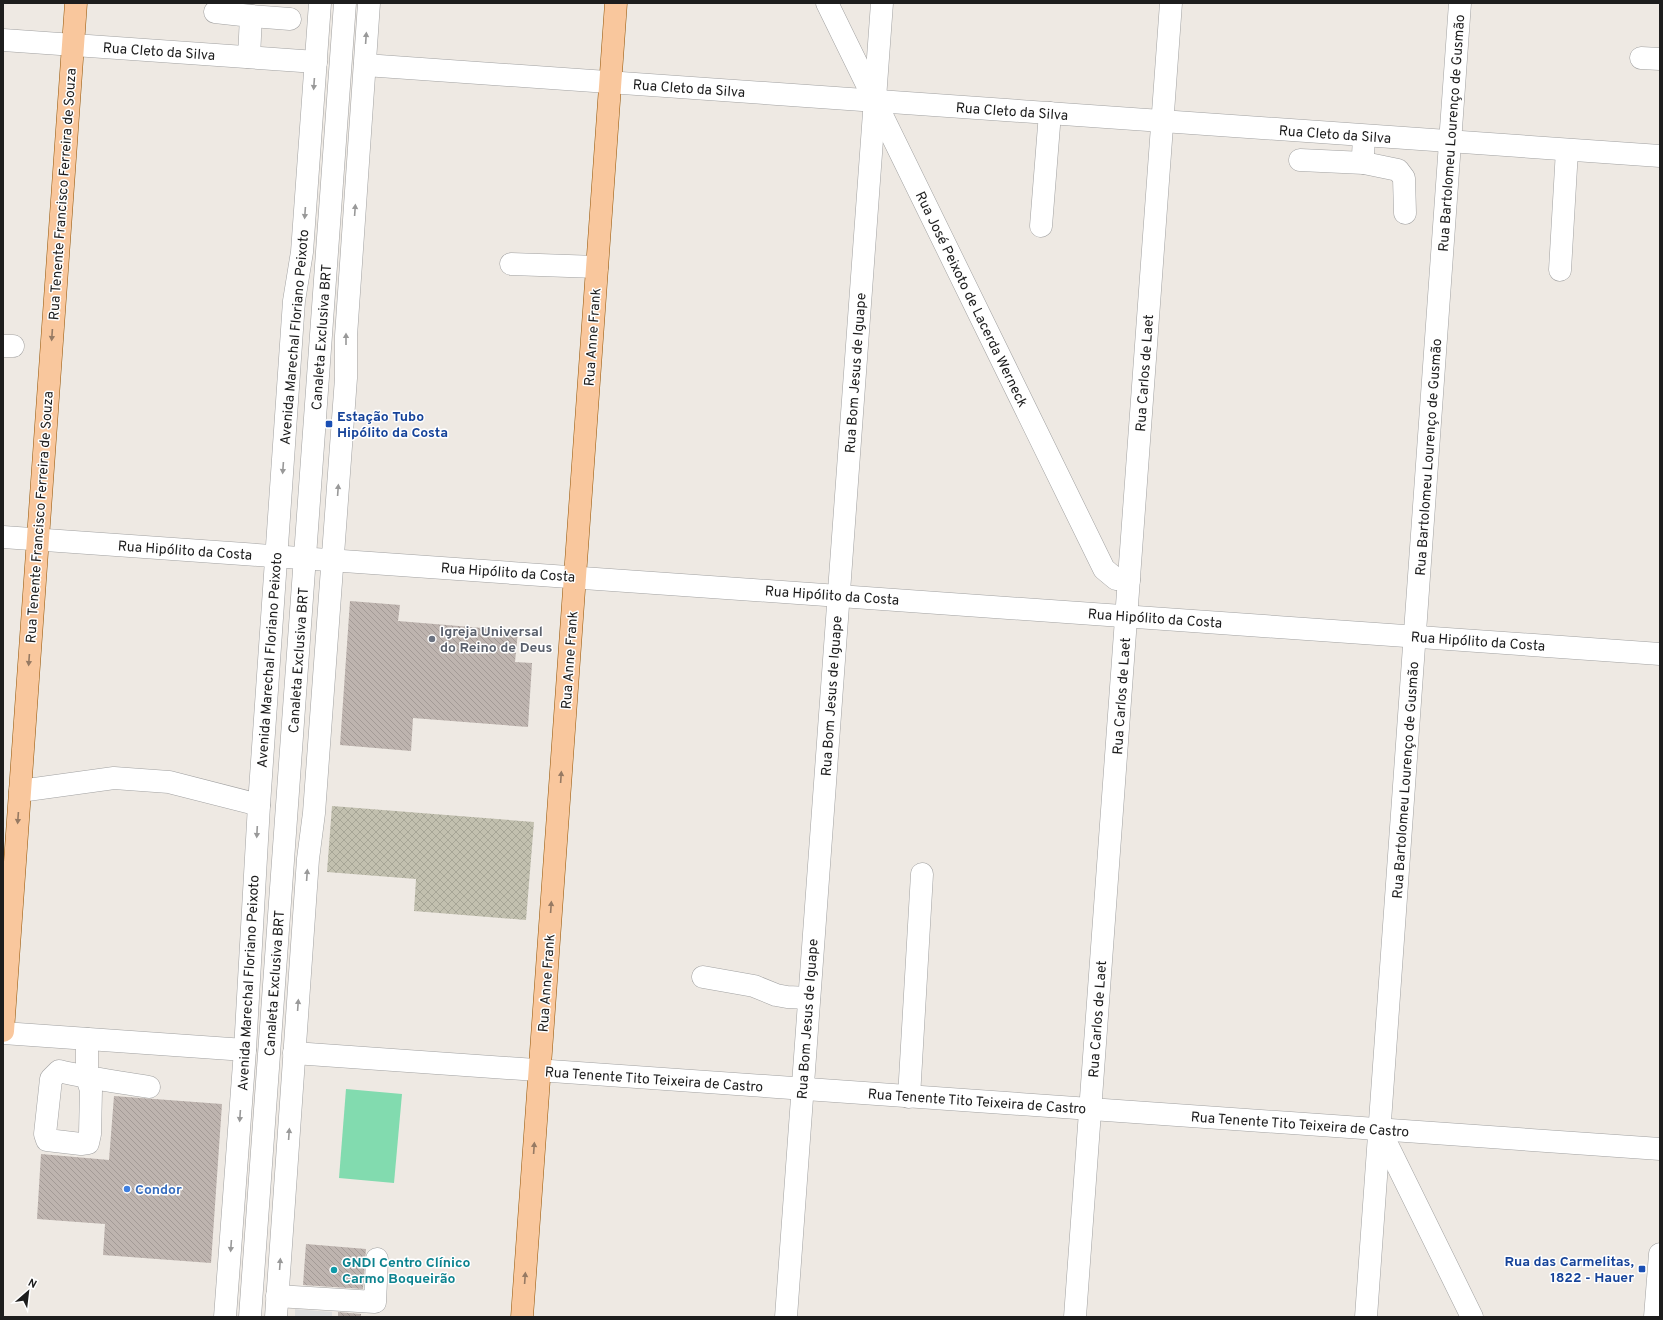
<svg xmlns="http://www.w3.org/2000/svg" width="1663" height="1320" font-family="Overpass,sans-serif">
<defs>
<pattern id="construction-cross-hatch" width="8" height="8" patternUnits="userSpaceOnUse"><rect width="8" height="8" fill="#c2c0af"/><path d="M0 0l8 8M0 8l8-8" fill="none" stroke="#a6a596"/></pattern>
<pattern id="building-back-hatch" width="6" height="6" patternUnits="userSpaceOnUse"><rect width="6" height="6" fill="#beb4af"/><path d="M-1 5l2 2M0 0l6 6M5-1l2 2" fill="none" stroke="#a39a96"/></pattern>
</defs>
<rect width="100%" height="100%" fill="#eee9e3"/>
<!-- construction -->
<polygon fill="url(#construction-cross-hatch)" points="332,806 534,822 526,920 414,911 416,879 327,872"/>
<!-- pitch -->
<polygon fill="#82dbaf" points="346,1089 402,1094 394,1183 339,1178"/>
<!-- parking -->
<polygon fill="#ddd" points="295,1309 332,1312 332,1317 295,1317"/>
<!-- building -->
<g fill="url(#building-back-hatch)">
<polygon points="350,601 400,605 398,621 518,631 515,662 532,663 528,727 413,718 411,751 340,745"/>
<polygon points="114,1096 222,1104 211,1263 103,1255 105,1224 37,1219 41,1154 109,1160"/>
<polygon points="306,1244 366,1249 363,1289 303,1285"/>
<polygon points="338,1312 361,1314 361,1317 338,1317"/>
</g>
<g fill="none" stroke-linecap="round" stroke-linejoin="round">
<defs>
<g id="minor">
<polyline points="827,3 1104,569 1116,579 1129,580"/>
<polyline points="215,12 251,16 249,57"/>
<polyline points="251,16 290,19"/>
<polyline points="3,40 316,62"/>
<polyline points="1641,58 1660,59"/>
<polyline points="365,65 1660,156"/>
<polyline points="1364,136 1363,156 1364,163 1398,170 1404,178 1405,213"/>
<polyline points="1300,160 1364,163"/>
<polyline points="1041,226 1050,113"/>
<polyline points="511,264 597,267"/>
<polyline points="1560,270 1567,150"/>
<polyline points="3,346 13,346"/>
<polyline points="3,537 1660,654"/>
<polyline points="20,791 114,778 169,782 259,805"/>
<polyline points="703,977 754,986 776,995 787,997 809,998"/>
<polyline points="3,1033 245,1050"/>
<path d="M 87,1039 L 87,1078 L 91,1090 L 90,1134 L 88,1143 L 81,1144 L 47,1140 L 45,1134 L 51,1079 L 59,1071 C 88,1078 118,1082 149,1087"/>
<polyline points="294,1053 1660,1149"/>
<polyline points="909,1097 922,874"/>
<polyline points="1380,1130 1472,1317"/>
<polyline points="277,1296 375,1302 377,1259"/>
<polyline points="225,1317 245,1050 259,805 294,301 302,252 320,3"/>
<polyline points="250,1317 345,3"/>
<polyline points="276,1317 308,859 314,813 346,378 346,336 369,3"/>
<polyline points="786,1317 882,3"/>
<polyline points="1075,1317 1171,3"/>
<polyline points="1366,1317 1460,3"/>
<polyline points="1655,1317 1660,1254"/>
</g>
<g id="major">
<polyline points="3,1031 76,3"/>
<polyline points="522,1317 616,3"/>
</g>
</defs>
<!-- minor casing -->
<use href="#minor" stroke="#a1a1a1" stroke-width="23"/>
<!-- major casing -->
<use href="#major" stroke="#925304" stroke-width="23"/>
<!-- minor -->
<use href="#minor" stroke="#fff" stroke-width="22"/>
<!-- major -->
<use href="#major" stroke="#f9c79d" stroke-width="22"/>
</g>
<!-- one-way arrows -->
<defs><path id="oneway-solid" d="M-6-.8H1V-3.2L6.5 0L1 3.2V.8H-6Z"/></defs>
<g fill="#999">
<use href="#oneway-solid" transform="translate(366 38) rotate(-86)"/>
<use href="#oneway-solid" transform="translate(314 84) rotate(94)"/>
<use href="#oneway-solid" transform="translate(355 210) rotate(-86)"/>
<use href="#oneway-solid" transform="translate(305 213) rotate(94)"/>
<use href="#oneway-solid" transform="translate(346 339) rotate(-90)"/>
<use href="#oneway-solid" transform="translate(283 468) rotate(94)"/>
<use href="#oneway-solid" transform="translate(338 490) rotate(-86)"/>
<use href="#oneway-solid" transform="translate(257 832) rotate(93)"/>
<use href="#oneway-solid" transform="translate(307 875) rotate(-86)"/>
<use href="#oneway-solid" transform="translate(298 1005) rotate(-86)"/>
<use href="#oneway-solid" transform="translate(240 1116) rotate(94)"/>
<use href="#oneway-solid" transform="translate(289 1134) rotate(-86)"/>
<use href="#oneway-solid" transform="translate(231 1246) rotate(94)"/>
<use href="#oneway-solid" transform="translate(280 1264) rotate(-86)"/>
</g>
<g fill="#967a63">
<use href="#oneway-solid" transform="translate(52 335) rotate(94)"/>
<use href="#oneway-solid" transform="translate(29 660) rotate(94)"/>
<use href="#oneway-solid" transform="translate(561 777) rotate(-86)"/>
<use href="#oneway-solid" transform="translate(18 818) rotate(94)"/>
<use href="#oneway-solid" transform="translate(551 907) rotate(-86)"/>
<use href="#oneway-solid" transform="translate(534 1148) rotate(-86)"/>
<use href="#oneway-solid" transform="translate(525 1278) rotate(-86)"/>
</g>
<!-- markers -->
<g fill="#1a4fb4" stroke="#fff" stroke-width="1.5">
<rect x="325" y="420" width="8" height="8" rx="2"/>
<rect x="1638" y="1265" width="8" height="8" rx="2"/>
</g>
<circle fill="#6b7280" stroke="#fff" stroke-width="1.5" cx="432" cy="639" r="4"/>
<circle fill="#3f7fe0" stroke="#fff" stroke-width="1.5" cx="127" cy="1189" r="4"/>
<circle fill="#0f9aa8" stroke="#fff" stroke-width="1.5" cx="334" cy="1270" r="4"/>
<g text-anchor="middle" stroke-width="3" stroke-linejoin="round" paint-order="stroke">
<!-- street labels -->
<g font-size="14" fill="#1d1d1d" stroke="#fff">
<text transform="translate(159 51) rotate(4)" y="5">Rua Cleto da Silva</text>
<text transform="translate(689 88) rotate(4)" y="5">Rua Cleto da Silva</text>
<text transform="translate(1012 111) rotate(4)" y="5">Rua Cleto da Silva</text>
<text transform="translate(1451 133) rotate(-86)" y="5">Rua Bartolomeu Lourenço de Gusmão</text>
<text transform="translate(1335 134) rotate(4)" y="5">Rua Cleto da Silva</text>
<text transform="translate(62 194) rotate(-86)" y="5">Rua Tenente Francisco Ferreira de Souza</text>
<text transform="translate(972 299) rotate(64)" y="5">Rua José Peixoto de Lacerda Werneck</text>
<text transform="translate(294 337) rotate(-85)" y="5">Avenida Marechal Floriano Peixoto</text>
<text transform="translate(321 337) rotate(-86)" y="5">Canaleta Exclusiva BRT</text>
<text transform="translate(592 337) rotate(-86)" y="5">Rua Anne Frank</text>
<text transform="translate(855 373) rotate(-86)" y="5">Rua Bom Jesus de Iguape</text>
<text transform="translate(1144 373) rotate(-86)" y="5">Rua Carlos de Laet</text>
<text transform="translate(1428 457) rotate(-86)" y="5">Rua Bartolomeu Lourenço de Gusmão</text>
<text transform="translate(39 517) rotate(-86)" y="5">Rua Tenente Francisco Ferreira de Souza</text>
<text transform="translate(185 550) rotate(4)" y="5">Rua Hipólito da Costa</text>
<text transform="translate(508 572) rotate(4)" y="5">Rua Hipólito da Costa</text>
<text transform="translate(832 595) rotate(4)" y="5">Rua Hipólito da Costa</text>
<text transform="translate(1155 618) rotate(4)" y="5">Rua Hipólito da Costa</text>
<text transform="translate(1478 641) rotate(4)" y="5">Rua Hipólito da Costa</text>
<text transform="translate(269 660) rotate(-86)" y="5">Avenida Marechal Floriano Peixoto</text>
<text transform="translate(298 660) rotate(-86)" y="5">Canaleta Exclusiva BRT</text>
<text transform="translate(569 660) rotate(-86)" y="5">Rua Anne Frank</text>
<text transform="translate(831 696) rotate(-86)" y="5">Rua Bom Jesus de Iguape</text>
<text transform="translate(1121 696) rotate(-86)" y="5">Rua Carlos de Laet</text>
<text transform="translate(1405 780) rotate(-86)" y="5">Rua Bartolomeu Lourenço de Gusmão</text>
<text transform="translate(248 983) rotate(-87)" y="5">Avenida Marechal Floriano Peixoto</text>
<text transform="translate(274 983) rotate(-86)" y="5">Canaleta Exclusiva BRT</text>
<text transform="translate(546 983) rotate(-86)" y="5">Rua Anne Frank</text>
<text transform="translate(807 1019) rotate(-86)" y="5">Rua Bom Jesus de Iguape</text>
<text transform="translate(1097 1019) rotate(-86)" y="5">Rua Carlos de Laet</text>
<text transform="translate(654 1079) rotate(4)" y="5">Rua Tenente Tito Teixeira de Castro</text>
<text transform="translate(977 1101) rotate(4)" y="5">Rua Tenente Tito Teixeira de Castro</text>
<text transform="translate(1300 1124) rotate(4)" y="5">Rua Tenente Tito Teixeira de Castro</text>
</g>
<!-- transit labels -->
<g font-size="14" font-weight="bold" fill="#164399" stroke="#fff" text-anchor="start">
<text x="337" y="421">Estação Tubo<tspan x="337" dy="16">Hipólito da Costa</tspan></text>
<text x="1634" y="1266" text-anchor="end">Rua das Carmelitas,<tspan x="1634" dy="16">1822 - Hauer</tspan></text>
</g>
<!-- worship labels -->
<g font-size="14" font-weight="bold" fill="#5b616d" stroke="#fff" text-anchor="start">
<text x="440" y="636">Igreja Universal<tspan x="440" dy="16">do Reino de Deus</tspan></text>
</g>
<!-- shop labels -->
<g font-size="14" font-weight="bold" fill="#366cbe" stroke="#fff" text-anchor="start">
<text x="135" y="1194">Condor</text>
</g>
<!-- culture labels -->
<g font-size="14" font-weight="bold" fill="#0d838f" stroke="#fff" text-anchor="start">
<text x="342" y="1267">GNDI Centro Clínico<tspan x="342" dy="16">Carmo Boqueirão</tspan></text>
</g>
</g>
<!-- border -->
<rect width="1663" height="1320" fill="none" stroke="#1d1d1d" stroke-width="8"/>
<!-- north arrow -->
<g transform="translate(28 1292) rotate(28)" stroke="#ffffff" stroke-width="3" paint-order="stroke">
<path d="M0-3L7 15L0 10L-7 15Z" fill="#1d1d1d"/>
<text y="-6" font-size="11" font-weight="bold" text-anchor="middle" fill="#1d1d1d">N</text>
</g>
</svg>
